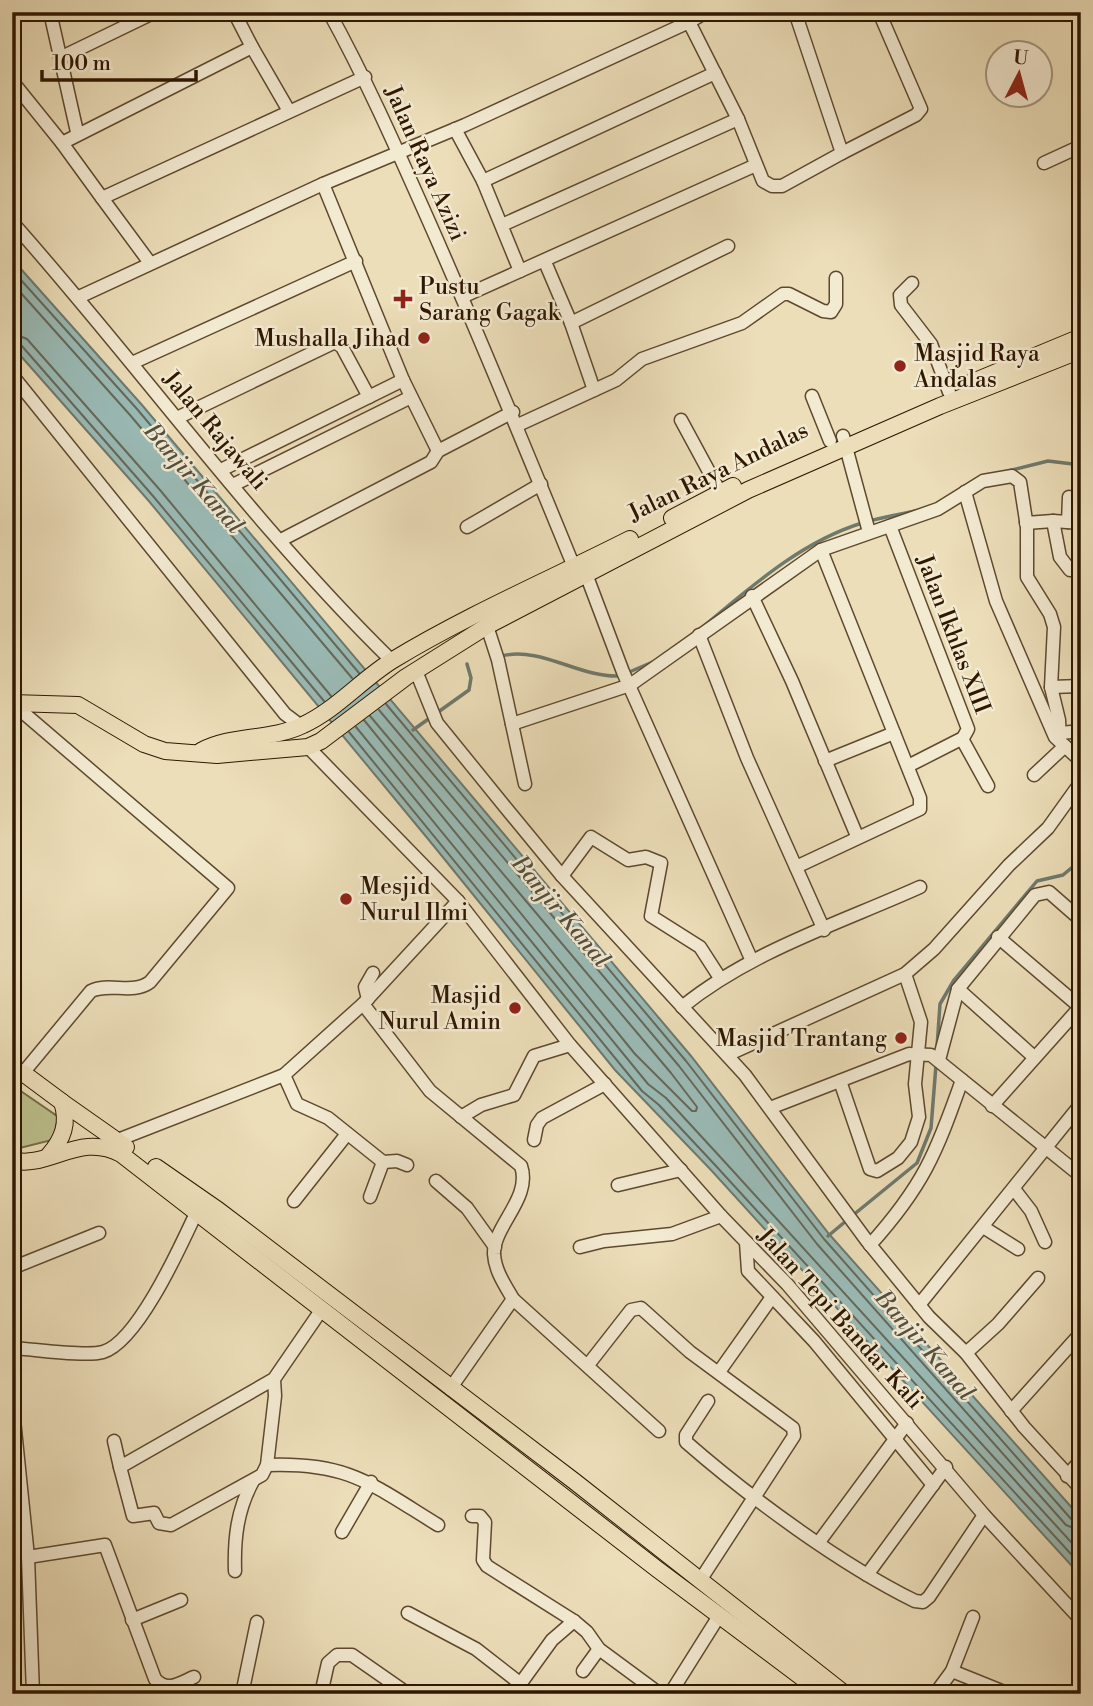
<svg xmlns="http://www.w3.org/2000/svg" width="1093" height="1706" font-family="'Libre Bodoni',serif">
<rect width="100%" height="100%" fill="#ecdeb9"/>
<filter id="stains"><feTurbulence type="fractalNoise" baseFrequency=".00286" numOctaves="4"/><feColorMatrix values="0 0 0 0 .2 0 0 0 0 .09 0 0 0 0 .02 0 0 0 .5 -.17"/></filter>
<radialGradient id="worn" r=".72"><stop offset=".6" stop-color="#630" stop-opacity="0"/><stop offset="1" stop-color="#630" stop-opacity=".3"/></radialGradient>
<!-- green -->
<polygon fill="#bcc08c" stroke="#766c46" stroke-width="2" points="12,1085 57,1116 61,1124 52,1140 12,1150"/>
<!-- water -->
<polygon fill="#9abbb6" stroke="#6f796d" stroke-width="2" points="12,259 142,405 691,1056 829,1234 1081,1518 1081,1576 711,1170 615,1070 433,845 148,500 12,346"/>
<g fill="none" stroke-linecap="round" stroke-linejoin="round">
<!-- shore -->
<g stroke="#64695b" stroke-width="2">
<polyline points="12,270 137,409 359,673"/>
<polyline points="12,283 130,415 352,678"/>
<polyline points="12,333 27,339 160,490 331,696"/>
<polyline points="12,342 21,345 153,496 324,701"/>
<polyline points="386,704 686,1061 824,1239 1072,1520 1081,1522"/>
<polyline points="379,710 679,1066 817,1244 1066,1525 1081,1531"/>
<polyline points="364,720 635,1054 692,1111 696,1111 697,1107 671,1073 370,716"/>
<polyline points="356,727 648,1084 666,1098 723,1160 1081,1553"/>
<polyline points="349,732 642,1091 659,1105 716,1166 1081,1565"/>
</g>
<!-- stream -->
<g stroke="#6f796d" stroke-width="3.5">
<polyline points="1008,471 1048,461 1081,465"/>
<path d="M 704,626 C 752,586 801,542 862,523 C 879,518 897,515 915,511"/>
<path d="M 501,656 C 542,646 579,678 620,676"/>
<polyline points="627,673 655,661"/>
<polyline points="413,730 469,690 471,678 467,664"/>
<polyline points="937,1047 940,1004 954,980 1037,881 1063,875 1081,860"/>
<polyline points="852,1216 917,1163 931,1128 936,1065"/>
<polyline points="828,1236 846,1221"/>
</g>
<defs>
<g id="minor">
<polyline points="50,12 77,132"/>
<polyline points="234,12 252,47"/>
<path d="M 329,12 C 367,81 398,152 430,224 C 480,337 527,452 574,567"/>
<polyline points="689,22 706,12"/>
<polyline points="62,57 155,12"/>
<polyline points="1080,78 1081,78"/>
<polyline points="12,81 62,143"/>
<polyline points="455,129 483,181 520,271 462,297"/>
<polyline points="842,153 916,115 921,109 879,12"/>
<polyline points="1044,163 1081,146"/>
<polyline points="483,181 715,73"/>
<polyline points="102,198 62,143 252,47 289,111"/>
<path d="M 12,222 C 140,366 254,526 392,661"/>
<polyline points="502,225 738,119"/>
<polyline points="545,262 571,323"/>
<polyline points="150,263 102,198 365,77"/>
<polyline points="520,271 756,165"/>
<polyline points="912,283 900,295 901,305 931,344 949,392"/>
<polyline points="79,297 323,184"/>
<polyline points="132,363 356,261"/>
<polyline points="12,375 285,714 301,726"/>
<polyline points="594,390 571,323 728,246"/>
<polyline points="812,396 830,441"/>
<polyline points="177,418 335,342 342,347 369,397"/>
<polyline points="681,420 720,492"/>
<polyline points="518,425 616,380 642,359 742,323 783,294 789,294 823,311 831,312 836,304 836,278"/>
<polyline points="843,436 869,532"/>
<polyline points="438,451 403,380 323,184 465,125 689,22 738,119 763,181 772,186 782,186 842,153 795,12"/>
<polyline points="221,470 403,380"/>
<polyline points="233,485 411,397"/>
<polyline points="965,492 996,601 1055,737 1081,761"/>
<polyline points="1053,521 1060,557 1070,570 1081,569"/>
<polyline points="1068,522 1069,497"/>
<polyline points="1026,523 1053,521 1081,523"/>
<polyline points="890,526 968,729 963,738 908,766"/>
<polyline points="467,527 541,484"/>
<polyline points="281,540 431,462 438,451 513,412"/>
<polyline points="821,550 894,733 825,761"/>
<polyline points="586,574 623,672 752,961"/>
<polyline points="752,596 792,681 857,836"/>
<polyline points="487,626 498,660 525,784"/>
<polyline points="699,635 747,758 824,930"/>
<polyline points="416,671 437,723 506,808 562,876 745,1075 867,1241 929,1317 966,1353 1024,1427 1081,1489"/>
<polyline points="1051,687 1081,686"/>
<path d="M 12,703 L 228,888 L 150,982 C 133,995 109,982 91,991 L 23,1073"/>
<polyline points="512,724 630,685 821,550 938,509 983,481 1012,476 1020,482 1027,527 1027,577 1050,614 1054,627 1051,687 1059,720 1060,741"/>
<polyline points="1061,733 1081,731"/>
<polyline points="962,739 988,786"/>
<polyline points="308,747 458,901 570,1045 721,1216 787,1284 984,1515 1081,1620"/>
<polyline points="1034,775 1065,746"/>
<polyline points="796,867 920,809 920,798 894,733"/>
<polyline points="562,876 591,837 628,860 646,857 661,863 651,916 700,947 720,978"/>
<polyline points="998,937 1080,1007"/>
<polyline points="958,989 1034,1057"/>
<polyline points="368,999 365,987 373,973"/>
<path d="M 363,1004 L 430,1091 L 521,1166 C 532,1198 493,1226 494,1254 C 495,1271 505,1285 513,1299 L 659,1431"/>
<path d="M 682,1007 C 751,951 840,923 920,887"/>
<polyline points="727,1055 905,974 934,949 1009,865 1048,828 1081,782"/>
<polyline points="939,1060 958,989 1035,895 1049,892 1081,920"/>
<polyline points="284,1075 297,1104 328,1118 383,1162 397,1161 407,1165"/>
<polyline points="840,1081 870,1169 877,1171 898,1158 911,1142 919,1117 915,1084 921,1022 905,974"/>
<polyline points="992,1106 1081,1006"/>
<polyline points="770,1108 909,1054 931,1055 1081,1176"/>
<polyline points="461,1117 481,1105 514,1095 534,1056 570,1045"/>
<polyline points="534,1140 537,1125 542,1118 605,1084"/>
<polyline points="110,1143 284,1075 363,1004 458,901"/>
<polyline points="436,1181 467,1208 495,1247"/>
<polyline points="618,1185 681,1170"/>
<polyline points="1014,1189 1031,1211 1045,1242"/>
<polyline points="370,1197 383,1162"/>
<polyline points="294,1201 347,1134"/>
<polyline points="983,1227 1018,1249"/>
<polyline points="1081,1237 1081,1238"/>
<polyline points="746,1242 748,1271 814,1341 933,1485"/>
<path d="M 870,1245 C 923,1186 936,1154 962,1080"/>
<polyline points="580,1247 604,1241 672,1234 721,1216"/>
<polyline points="12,1268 99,1233"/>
<polyline points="919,1305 1081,1104"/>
<path d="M 12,1348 C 34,1349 85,1357 103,1352 C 138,1342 182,1243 197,1211"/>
<polyline points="966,1353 998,1324 1038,1278"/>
<polyline points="588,1365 631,1310 641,1308 690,1352 793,1428 794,1436 701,1579"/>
<polyline points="719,1372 772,1297"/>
<polyline points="274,1379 275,1396 267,1465 262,1475 171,1525 159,1523 154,1513 133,1516 120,1467 274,1379 322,1309"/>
<polyline points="450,1389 513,1299"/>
<polyline points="12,1400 28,1557 33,1694"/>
<path d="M 708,1401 L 686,1435 L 686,1442 C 749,1497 840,1564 915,1601 L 923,1602 L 929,1597 L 984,1515"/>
<polyline points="1011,1411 1081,1333"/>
<polyline points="114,1441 120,1467"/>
<path d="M 267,1465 C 349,1462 371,1484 438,1525"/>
<polyline points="1067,1476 1081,1460"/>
<polyline points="472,1516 480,1516 485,1522 483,1560 487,1566 574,1621 587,1632 599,1649 660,1694"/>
<polyline points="342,1532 371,1482"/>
<polyline points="819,1542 907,1423"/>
<path d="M 28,1557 L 105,1545 L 155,1679 C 167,1693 180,1683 194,1677"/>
<path d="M 235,1571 C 234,1539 237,1510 253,1481"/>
<polyline points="867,1575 946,1467"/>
<polyline points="408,1613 476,1649 521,1684"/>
<polyline points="132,1620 181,1600"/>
<polyline points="583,1671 599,1649"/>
<polyline points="952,1671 1009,1694"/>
<polyline points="242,1694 257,1622"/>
<polyline points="321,1694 328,1663 337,1655 352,1655 408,1694"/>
<polyline points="513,1694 552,1640 574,1621"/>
<polyline points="670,1694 719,1616"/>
<polyline points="935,1694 952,1671 973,1617"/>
</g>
<g id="major">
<polyline points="968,384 1081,337"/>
<polyline points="672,518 733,486"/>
<polyline points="12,703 78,705 144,744 165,751 217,755 308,747 321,741 406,677 487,626 748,490 940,406 1081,350"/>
<path d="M 201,751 C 232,734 270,741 303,725 C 336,710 362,679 393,660 C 469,614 551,579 630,539"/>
<path d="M 12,1070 L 23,1073 L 62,1102 C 69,1123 63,1139 49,1155"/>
<polyline points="62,1102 126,1147"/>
<path d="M 12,1160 C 47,1170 80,1131 121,1154 L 657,1569 L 824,1694"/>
<polyline points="156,1167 218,1210 574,1481 845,1694"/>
</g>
</defs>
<!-- minor casing -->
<use href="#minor" stroke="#5e492e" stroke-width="15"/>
<!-- major casing -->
<use href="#major" stroke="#2f1700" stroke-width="18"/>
<!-- minor -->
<use href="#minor" stroke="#f3ead2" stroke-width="12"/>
<!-- major -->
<use href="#major" stroke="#ecdeb9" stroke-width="16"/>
</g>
<!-- markers -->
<g fill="#8f2418" stroke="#f3ead2" stroke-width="2.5">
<path d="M399.5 288.5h7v7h7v7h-7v7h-7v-7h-7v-7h7z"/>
<circle cx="424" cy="338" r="7"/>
<circle cx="900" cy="366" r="7"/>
<circle cx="346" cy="899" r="7"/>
<circle cx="515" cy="1008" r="7"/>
<circle cx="901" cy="1038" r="7"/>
</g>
<g text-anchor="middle" stroke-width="5" stroke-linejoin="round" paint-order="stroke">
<!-- street labels -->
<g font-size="23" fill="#2f1700" stroke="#f3ead2">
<text transform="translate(426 163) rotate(66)" y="8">Jalan Raya Azizi</text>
<text transform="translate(216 430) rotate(50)" y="8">Jalan Rajawali</text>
<text transform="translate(718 471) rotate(-26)" y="8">Jalan Raya Andalas</text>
<text transform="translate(954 634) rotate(69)" y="8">Jalan Ikhlas XIII</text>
<text transform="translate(841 1318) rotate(48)" y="8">Jalan Tepi Bandar Kali</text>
</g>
<!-- poi labels -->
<g font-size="23" fill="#2f1700" stroke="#f3ead2" text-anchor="start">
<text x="419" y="294">Pustu<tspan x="419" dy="26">Sarang Gagak</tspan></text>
<text x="410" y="346" text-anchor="end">Mushalla Jihad</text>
<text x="914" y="361">Masjid Raya<tspan x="914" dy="26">Andalas</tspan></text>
<text x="360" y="894">Mesjid<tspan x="360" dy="26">Nurul Ilmi</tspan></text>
<text x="501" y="1003" text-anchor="end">Masjid<tspan x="501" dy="26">Nurul Amin</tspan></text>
<text x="887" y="1046" text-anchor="end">Masjid Trantang</text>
</g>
<!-- water labels -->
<g font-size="24" font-style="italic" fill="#545040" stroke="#f3ead2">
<text transform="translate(194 478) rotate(49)" y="8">Banjir Kanal</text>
<text transform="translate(561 911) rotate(50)" y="8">Banjir Kanal</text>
<text transform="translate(925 1345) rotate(49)" y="8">Banjir Kanal</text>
</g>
</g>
<!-- margin -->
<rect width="1093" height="1706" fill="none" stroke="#ecdeb9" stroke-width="42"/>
<rect x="14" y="14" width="1065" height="1678" fill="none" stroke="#2f1700" stroke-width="3.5"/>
<rect x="21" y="21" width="1051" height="1664" fill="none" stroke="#2f1700" stroke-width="2"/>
<!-- north arrow -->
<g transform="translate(1019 74) rotate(6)"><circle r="33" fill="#f3ead2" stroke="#a5967e" stroke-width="2"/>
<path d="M0-5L12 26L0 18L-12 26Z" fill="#8f2418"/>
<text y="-10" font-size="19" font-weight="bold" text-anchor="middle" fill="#2f1700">U</text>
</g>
<!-- scale -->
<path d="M42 70v10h154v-10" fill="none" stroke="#2f1700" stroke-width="3.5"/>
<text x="52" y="70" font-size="21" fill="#2f1700" stroke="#f3ead2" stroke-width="5" paint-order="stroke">100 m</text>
<rect width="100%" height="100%" filter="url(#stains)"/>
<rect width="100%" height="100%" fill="url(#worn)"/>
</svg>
